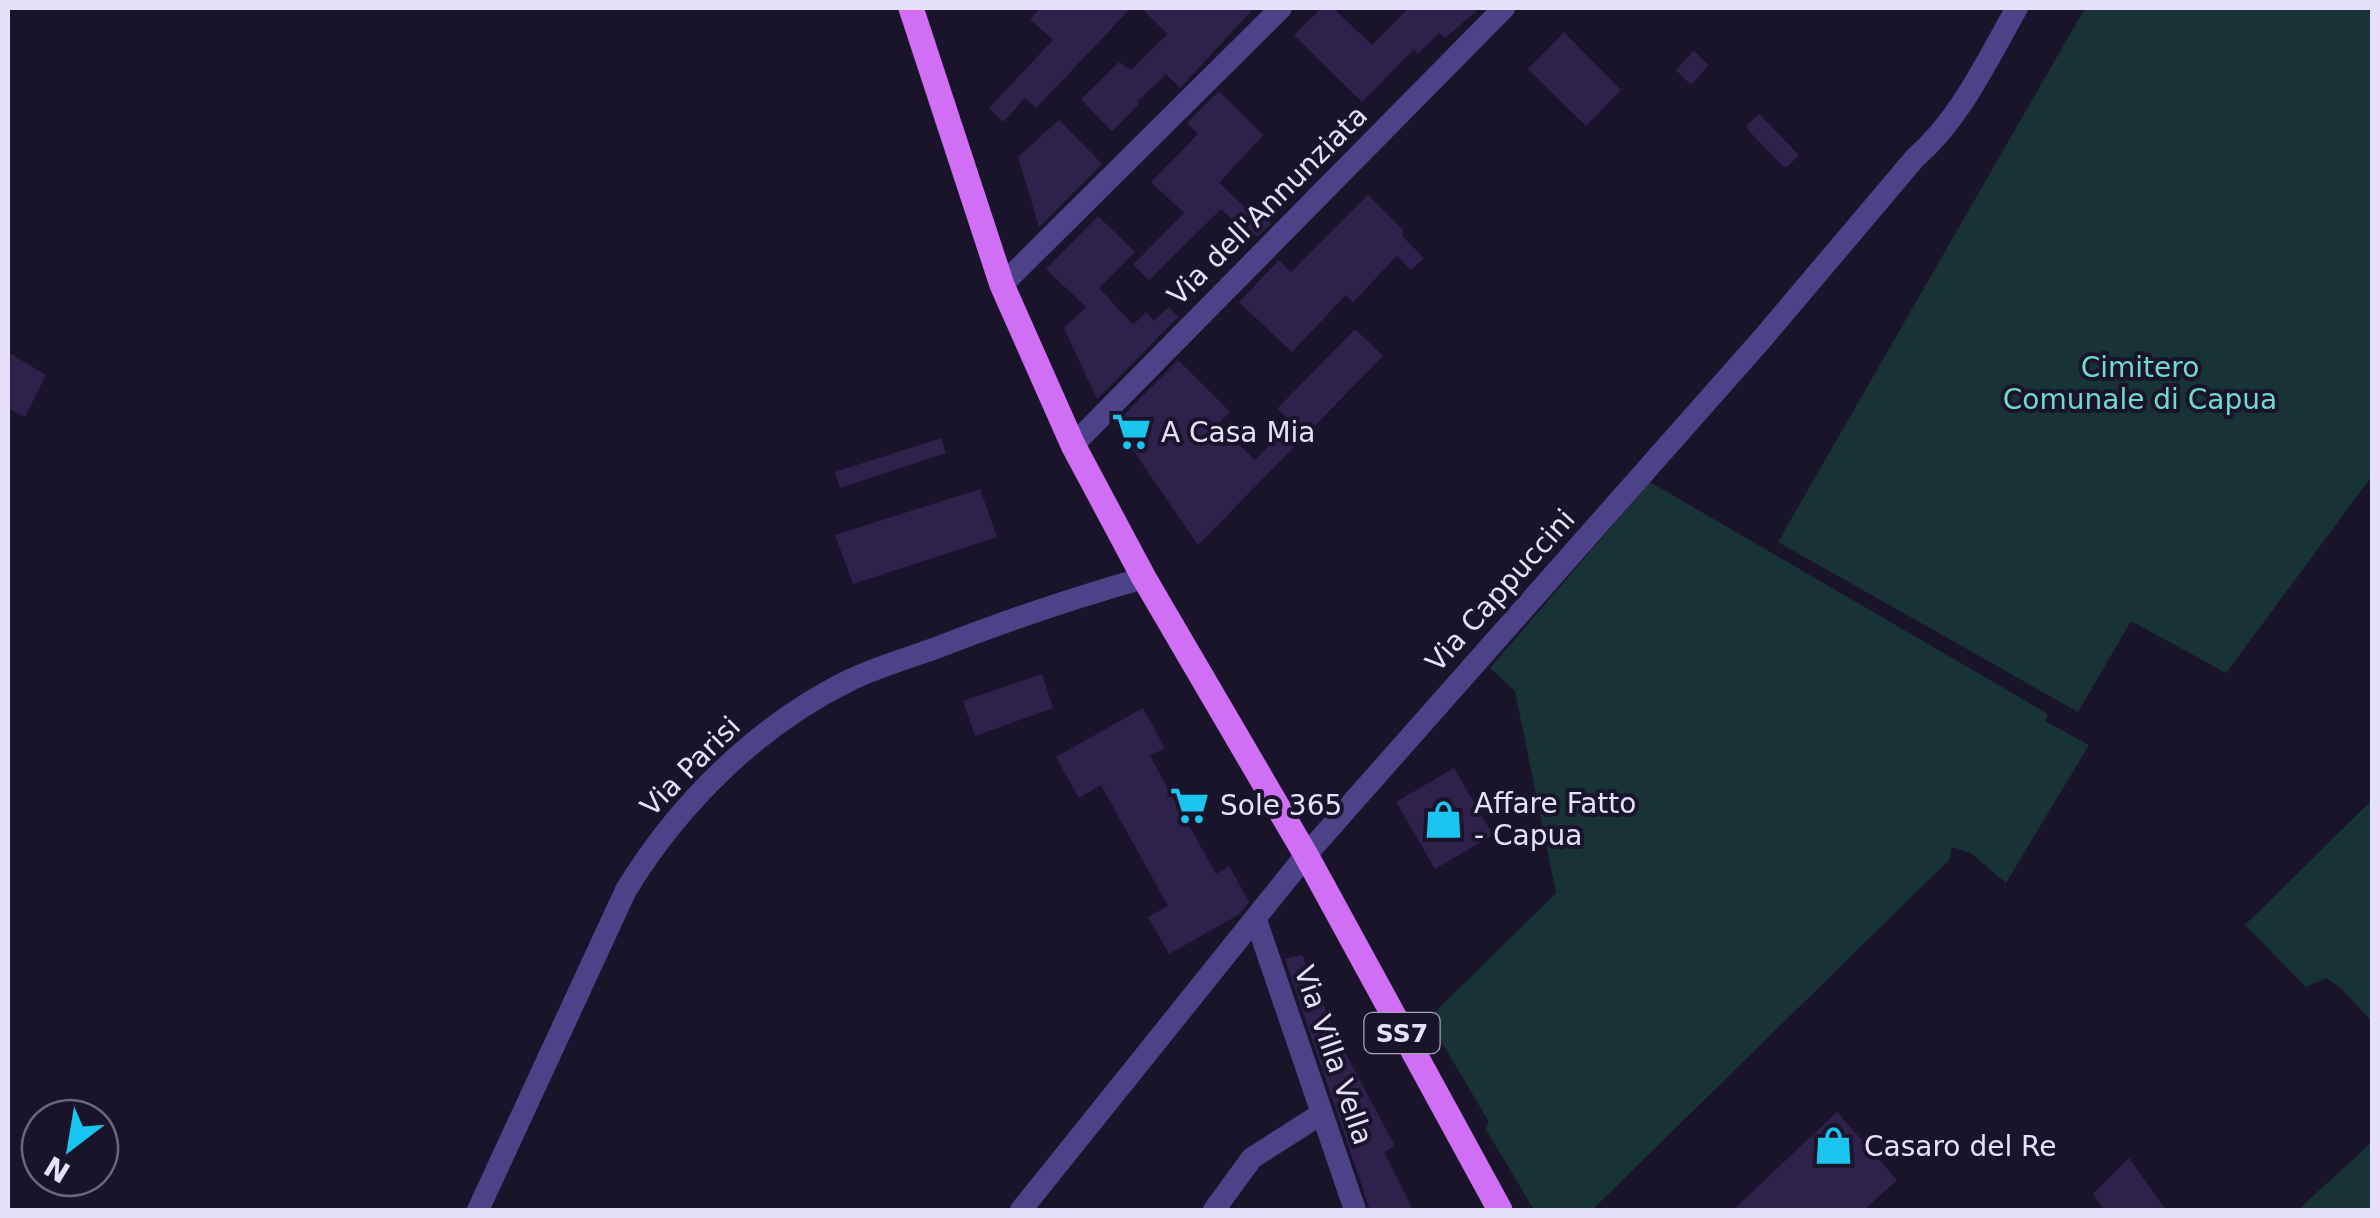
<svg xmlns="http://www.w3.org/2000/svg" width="2380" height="1218" font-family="'DejaVu Sans',sans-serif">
<rect width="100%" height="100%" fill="#1a142b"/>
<!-- green -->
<g fill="#173335">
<polygon points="2085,8 2372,8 2372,476 2226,673 2131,621 2078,712 1778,542"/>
<polygon points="1650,482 2048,714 2045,721 2089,745 2006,883 1971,853 1952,847 1950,859 1592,1210 1534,1210 1485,1128 1489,1122 1428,1019 1556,893 1515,691 1490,668"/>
<polygon points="2372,800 2372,1022 2341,988 2326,978 2306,987 2245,925"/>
<polygon points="2372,1142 2372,1210 2298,1210"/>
</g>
<!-- building -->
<g fill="#2e214b">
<polygon points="1041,8 1131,8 1036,108 1025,98 1003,122 989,108 1053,40 1030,19"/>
<polygon points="1141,8 1254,8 1180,88 1166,74 1137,102 1139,104 1112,132 1081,99 1119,62 1131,70 1168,34"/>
<polygon points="1322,8 1333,8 1372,45 1409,8 1480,8 1445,38 1439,33 1418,54 1414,49 1362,102 1294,35"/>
<polygon points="1564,32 1621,90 1586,126 1528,69"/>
<polygon points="1694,51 1709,65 1691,85 1676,70"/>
<polygon points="1219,91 1263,135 1219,183 1251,213 1256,208 1271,223 1257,237 1242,223 1245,220 1239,226 1221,209 1149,280 1133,265 1184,213 1151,182 1198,134 1187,123"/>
<polygon points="1759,114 1799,155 1788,166 1784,167 1748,130 1747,125"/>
<polygon points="1059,120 1102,164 1039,227 1018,157"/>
<polygon points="1368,195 1403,230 1403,237 1424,258 1411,270 1397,256 1353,302 1346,295 1292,352 1239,302 1279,260 1291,272"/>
<polygon points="1098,216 1135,252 1099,288 1133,325 1146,312 1154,321 1169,307 1178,317 1097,399 1064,328 1086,307 1046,269"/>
<polygon points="1355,329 1383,356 1198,545 1115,424 1178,360 1230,412 1218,424 1255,460 1292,423 1277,409"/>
<polygon points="8,352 46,375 25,417 8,408"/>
<polygon points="941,438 946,453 840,488 835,472"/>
<polygon points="980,489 997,537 853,584 835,535"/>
<polygon points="1042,674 1053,708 975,736 963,701"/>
<polygon points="1143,708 1165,748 1150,756 1216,874 1229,866 1249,902 1238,915 1169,954 1148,917 1168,906 1101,785 1079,798 1056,757"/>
<polygon points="1454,768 1493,835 1435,869 1396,802"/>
<polygon points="1302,955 1341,1045 1395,1146 1384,1152 1413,1210 1370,1210 1285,959"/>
<polygon points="1837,1112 1897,1180 1864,1210 1733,1210"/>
<polygon points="2129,1158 2166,1210 2104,1210 2093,1194"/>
</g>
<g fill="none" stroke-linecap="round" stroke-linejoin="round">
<!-- street -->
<g stroke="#4b4287" stroke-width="22">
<polyline points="1002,285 1281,8"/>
<polyline points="1073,445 1504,8"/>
<polyline points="1256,920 1355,1210"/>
<path d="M 478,1210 L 626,890 C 679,803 758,725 850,680 C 877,667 908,658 936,648 C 1005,621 1073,598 1144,578"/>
<path d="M 1021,1210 L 1306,855 L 1762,339 L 1915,158 C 1961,118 1987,60 2017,8"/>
<polyline points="1214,1210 1252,1158 1321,1114"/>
</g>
<!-- primary -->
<polyline stroke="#d06ff5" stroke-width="25" points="911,8 1002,285 1073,445 1144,578 1306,855 1500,1210"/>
</g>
<!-- icons -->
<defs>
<symbol id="supermarket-bare" viewBox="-9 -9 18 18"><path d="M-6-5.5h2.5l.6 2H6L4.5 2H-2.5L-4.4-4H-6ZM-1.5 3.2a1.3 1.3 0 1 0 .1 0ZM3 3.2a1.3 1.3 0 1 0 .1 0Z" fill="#1ac5ef" stroke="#1a142b" stroke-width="2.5" paint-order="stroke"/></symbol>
<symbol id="shop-bare" viewBox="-9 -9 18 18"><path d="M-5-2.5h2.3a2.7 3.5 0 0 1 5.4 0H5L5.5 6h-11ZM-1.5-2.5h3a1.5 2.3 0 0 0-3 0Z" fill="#1ac5ef" stroke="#1a142b" stroke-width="2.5" paint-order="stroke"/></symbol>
</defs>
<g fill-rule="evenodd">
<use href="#supermarket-bare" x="1104" y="404" width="55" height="55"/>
<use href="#supermarket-bare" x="1162" y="778" width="55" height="55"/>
<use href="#shop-bare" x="1416" y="792" width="55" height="55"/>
<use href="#shop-bare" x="1806" y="1118" width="55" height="55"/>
</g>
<g text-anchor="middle" stroke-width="8" stroke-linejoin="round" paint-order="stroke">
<!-- shield labels -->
<rect fill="#1a142b" stroke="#a9a3be" stroke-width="2.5" x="1364.5" y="1013" width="75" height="40" rx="8"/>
<g font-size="25" font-weight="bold" fill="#e6e0fd">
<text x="1402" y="1042">SS7</text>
</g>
<!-- street labels -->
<g font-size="28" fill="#e6e0fd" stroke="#1a142b">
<text transform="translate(1267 205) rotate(-45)" y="10">Via dell'Annunziata</text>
<text transform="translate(1500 590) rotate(-48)" y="10">Via Cappuccini</text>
<text transform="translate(690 766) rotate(-45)" y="10">Via Parisi</text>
<text transform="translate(1334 1055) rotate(71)" y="10">Via Villa Vella</text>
</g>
<!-- park labels -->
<g font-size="28" fill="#6fdaca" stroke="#1a142b">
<text x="2140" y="377">Cimitero<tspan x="2140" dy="32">Comunale di Capua</tspan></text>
</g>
<!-- poi labels -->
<g font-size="28" fill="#e6e0fd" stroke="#1a142b" text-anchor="start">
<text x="1161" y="442">A Casa Mia</text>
<text x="1474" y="813">Affare Fatto<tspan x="1474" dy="32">- Capua</tspan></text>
<text x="1220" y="815">Sole 365</text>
<text x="1864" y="1156">Casaro del Re</text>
</g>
</g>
<!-- border -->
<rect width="2380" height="1218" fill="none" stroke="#e6e0fd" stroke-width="20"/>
<!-- north arrow -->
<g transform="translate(70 1148) rotate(211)"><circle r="48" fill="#1a142b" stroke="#6c667f" stroke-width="2.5"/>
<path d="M0-8L18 38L0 25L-18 38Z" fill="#1ac5ef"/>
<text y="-15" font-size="28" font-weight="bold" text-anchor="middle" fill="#e6e0fd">N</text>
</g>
</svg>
